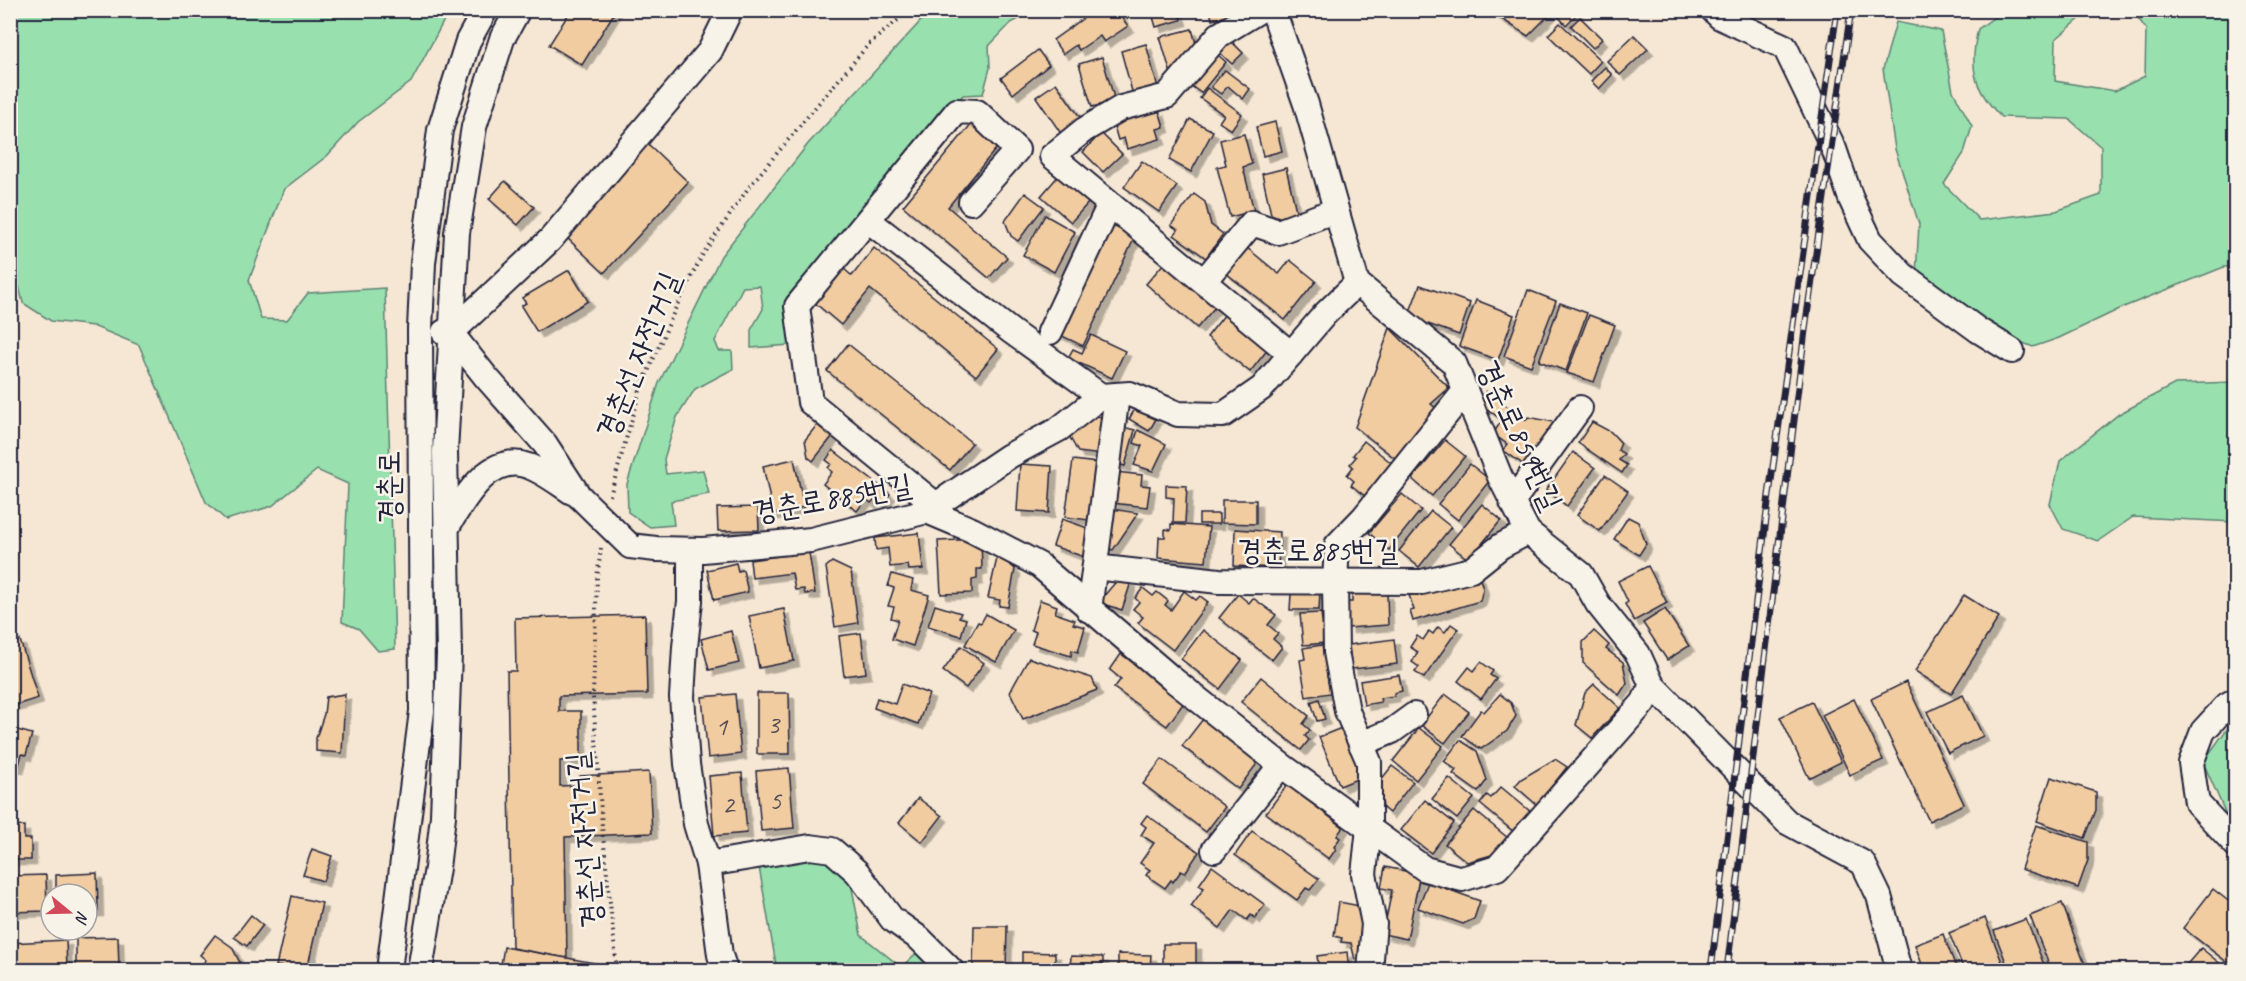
<svg xmlns="http://www.w3.org/2000/svg" width="2246" height="981" font-family="Caveat,'Poor Story',sans-serif">
<defs>
<filter id="shadow"><feDropShadow dx="5.5" dy="5.5" stdDeviation="0" flood-color="#0004"/></filter>
</defs>
<rect width="100%" height="100%" fill="#f5e7d3"/>
<filter id="ink" filterUnits="userSpaceOnUse"><feTurbulence type="fractalNoise" baseFrequency=".0167" numOctaves="2"/><feDisplacementMap in="SourceGraphic" scale="12" xChannelSelector="R" yChannelSelector="G"/><feConvolveMatrix kernelMatrix="1 2 1 2 8 2 1 2 1" color-interpolation-filters="sRGB"/></filter>
<g filter="url(#ink)">
<!-- green -->
<g fill="#98e0ae" stroke="#5d8174" stroke-width="1.5">
<polygon points="10,11 449,11 411,82 358,122 327,156 284,189 249,280 261,319 287,320 308,293 385,288 395,649 378,651 359,629 342,622 348,484 317,470 272,506 226,520 206,502 139,345 93,326 51,321 23,303 10,249"/>
<polygon points="930,11 1034,11 1011,23 989,46 990,68 983,94 963,95 785,303 790,345 751,348 751,330 763,309 760,286 743,287 715,341 719,351 732,351 733,369 695,389 677,417 664,459 666,474 703,470 709,494 671,501 674,525 650,527 628,512 627,484 659,383 721,256 808,144"/>
<path d="M 2003,11 L 2089,11 L 2056,39 L 2055,81 L 2115,91 L 2145,76 L 2146,29 L 2133,11 L 2235,11 L 2235,267 L 2224,267 L 2126,306 L 2059,338 L 2033,347 L 2006,336 L 1916,274 L 1919,224 L 1895,149 L 1883,69 L 1896,22 L 1941,31 L 1953,91 L 1972,126 L 1964,153 L 1944,184 L 1979,220 L 2056,211 L 2101,195 L 2101,147 L 2069,119 L 2001,117 C 1973,88 1969,68 1978,29 Z"/>
<polygon points="2235,382 2235,522 2133,517 2098,541 2063,529 2050,504 2060,461 2119,414 2175,384"/>
<polygon points="2235,718 2235,825 2229,821 2203,762"/>
<polygon points="812,855 829,859 851,883 861,935 901,967 920,950 937,970 777,970 759,867"/>
</g>
<!-- building -->
<g fill="#f1cca1" stroke="#22223b" stroke-width="1.5" filter="url(#shadow)">
<polygon points="571,10 616,10 582,65 549,45"/>
<polygon points="1095,10 1121,10 1123,13 1120,15 1128,26 1104,42 1100,36 1079,50 1076,45 1063,54 1053,40"/>
<polygon points="1151,10 1178,10 1181,20 1156,27"/>
<polygon points="1210,10 1239,10 1240,13 1212,20"/>
<polygon points="1488,10 1547,10 1550,14 1528,36"/>
<polygon points="1555,10 1576,10 1578,13 1566,25 1554,12"/>
<polygon points="1580,17 1602,39 1593,48 1571,26"/>
<polygon points="1560,23 1601,61 1589,74 1548,35"/>
<polygon points="1192,29 1198,51 1171,74 1160,37"/>
<polygon points="1634,35 1648,49 1620,75 1607,61"/>
<polygon points="1230,40 1243,53 1232,64 1219,52"/>
<polygon points="1146,44 1158,88 1133,95 1121,51"/>
<polygon points="1038,50 1049,65 1013,94 1001,78"/>
<polygon points="1217,54 1226,62 1201,93 1191,86"/>
<polygon points="1102,57 1115,101 1092,107 1079,64"/>
<polygon points="1605,67 1612,75 1599,89 1591,81"/>
<polygon points="1225,70 1250,89 1243,99 1228,86 1221,94 1211,87"/>
<polygon points="1056,83 1082,120 1062,135 1036,97"/>
<polygon points="1207,88 1242,114 1231,130 1219,122 1224,115 1200,98"/>
<polygon points="1159,110 1164,127 1157,129 1160,139 1127,149 1124,138 1118,140 1113,123"/>
<polygon points="1190,119 1213,131 1191,172 1169,160"/>
<polygon points="973,122 1000,144 948,207 1007,257 989,278 903,206"/>
<polygon points="1275,122 1282,151 1263,156 1256,127"/>
<polygon points="1101,133 1122,154 1103,172 1083,152"/>
<polygon points="1244,134 1252,164 1243,167 1254,211 1230,217 1217,167 1226,165 1220,140"/>
<polygon points="647,143 688,182 604,273 563,234"/>
<polygon points="1142,161 1177,186 1159,212 1124,187"/>
<polygon points="1286,168 1298,219 1289,221 1271,214 1262,174"/>
<polygon points="1060,174 1090,201 1071,222 1041,196"/>
<polygon points="505,181 534,207 518,225 489,199"/>
<polygon points="1025,193 1044,207 1018,241 1011,236 1005,221"/>
<polygon points="1194,194 1205,202 1211,225 1223,234 1206,258 1174,235 1178,230 1171,225"/>
<polygon points="1045,215 1075,232 1054,272 1023,255"/>
<polygon points="1111,225 1135,237 1083,346 1058,334"/>
<polygon points="1246,247 1279,274 1290,260 1316,281 1285,320 1226,273"/>
<polygon points="874,248 998,349 976,376 870,289 841,325 815,303 843,268 852,276"/>
<polygon points="1164,263 1215,307 1197,328 1146,284"/>
<polygon points="569,270 588,301 537,332 521,306 526,303 522,298"/>
<polygon points="1420,285 1470,303 1459,335 1408,317"/>
<polygon points="1528,290 1556,301 1531,366 1504,356"/>
<polygon points="1476,300 1514,315 1498,360 1459,346"/>
<polygon points="1560,303 1587,313 1566,371 1539,361"/>
<polygon points="1225,314 1268,349 1250,372 1207,337"/>
<polygon points="1589,315 1615,325 1594,382 1567,373"/>
<polygon points="1390,328 1449,388 1431,404 1439,411 1396,459 1355,427"/>
<polygon points="1091,335 1125,351 1112,378 1068,358 1073,349 1082,353"/>
<polygon points="848,344 972,443 950,470 827,371"/>
<polygon points="1486,391 1526,420 1528,417 1559,423 1527,467 1503,450 1507,444 1493,434 1502,420 1478,402"/>
<polygon points="1136,407 1156,419 1149,431 1129,419"/>
<polygon points="1090,415 1108,418 1102,455 1078,452 1068,434"/>
<polygon points="1592,422 1611,432 1621,443 1618,450 1624,454 1619,460 1627,465 1622,473 1578,443"/>
<polygon points="817,425 832,437 813,461 808,457 805,440"/>
<polygon points="1123,427 1135,430 1125,466 1113,463"/>
<polygon points="1138,430 1166,444 1153,471 1134,465 1142,446 1134,443"/>
<polygon points="1445,440 1465,456 1432,496 1412,479"/>
<polygon points="1364,441 1393,464 1366,497 1351,485 1354,481 1347,475 1353,467 1350,464 1356,457 1353,455"/>
<polygon points="833,450 890,494 882,505 875,499 871,503 866,499 857,511 823,484 832,472 828,468 831,464 826,460"/>
<polygon points="1573,452 1595,468 1567,506 1546,490"/>
<polygon points="794,459 804,507 773,514 763,466"/>
<polygon points="1073,460 1097,463 1089,520 1065,517"/>
<polygon points="1020,464 1052,466 1049,513 1017,511"/>
<polygon points="1470,464 1490,480 1458,520 1438,504"/>
<polygon points="1116,472 1142,475 1141,485 1150,486 1147,507 1112,503"/>
<polygon points="1605,475 1628,491 1600,531 1577,515"/>
<polygon points="1166,485 1187,486 1185,523 1173,523 1174,498 1166,497"/>
<polygon points="1402,494 1421,510 1389,550 1369,533"/>
<polygon points="1222,500 1256,500 1256,524 1222,523"/>
<polygon points="1482,504 1501,520 1469,560 1449,544"/>
<polygon points="758,507 759,530 718,531 717,508"/>
<polygon points="1112,509 1138,513 1113,550 1105,548"/>
<polygon points="1431,511 1451,527 1419,567 1399,551"/>
<rect x="1199" y="514" width="20" height="10"/>
<polygon points="1628,517 1638,522 1646,544 1639,555 1614,539"/>
<polygon points="1062,519 1096,531 1087,558 1053,546"/>
<polygon points="1171,524 1209,527 1206,562 1158,558 1159,537 1165,537 1165,529 1171,530"/>
<polygon points="1235,529 1280,532 1278,568 1234,566"/>
<polygon points="919,533 923,569 909,570 908,565 890,567 888,548 876,550 875,538"/>
<polygon points="981,539 982,569 977,569 977,579 972,580 972,593 941,594 938,541"/>
<polygon points="809,552 815,593 805,594 804,589 795,590 792,573 752,578 750,560"/>
<polygon points="997,558 1004,559 1015,569 1008,607 999,606 1000,600 988,598"/>
<polygon points="832,562 851,571 858,623 835,627 826,567"/>
<polygon points="736,563 738,571 743,570 748,592 714,600 707,570"/>
<polygon points="1648,566 1667,603 1634,621 1625,604 1628,602 1618,581"/>
<polygon points="892,574 913,580 911,590 929,595 913,646 892,639 898,620 891,618 894,607 888,606 894,588 888,586"/>
<polygon points="1479,575 1483,589 1480,601 1413,621 1410,611 1414,610 1409,595"/>
<polygon points="1119,578 1131,582 1122,610 1103,604 1103,597"/>
<polygon points="1143,588 1153,596 1157,592 1168,601 1165,605 1171,610 1184,591 1196,600 1200,596 1208,602 1173,650 1138,623 1143,617 1133,609 1139,602 1135,598"/>
<polygon points="1302,590 1320,591 1319,610 1290,610 1291,594 1302,594"/>
<polygon points="1387,593 1388,625 1348,628 1347,602 1352,602 1352,594"/>
<polygon points="1238,594 1249,603 1253,598 1276,615 1268,625 1278,633 1273,639 1282,647 1272,660 1219,618"/>
<polygon points="1964,595 1999,617 1951,694 1915,671"/>
<polygon points="1040,600 1057,606 1055,613 1075,620 1073,624 1085,627 1078,652 1072,650 1071,656 1032,644 1036,632 1031,630"/>
<polygon points="935,605 961,613 959,617 966,619 961,636 928,626"/>
<polygon points="784,609 794,661 759,668 749,616"/>
<polygon points="1665,609 1689,646 1667,660 1643,623"/>
<polygon points="1321,613 1325,643 1303,645 1300,614"/>
<polygon points="986,614 1014,630 996,662 965,645 978,622 981,623"/>
<polygon points="645,615 647,694 559,696 559,711 581,711 581,760 560,761 560,786 580,785 580,776 649,772 652,833 565,837 567,958 512,948 507,671 516,671 515,618"/>
<polygon points="1451,624 1458,629 1424,678 1415,672 1419,667 1412,662 1418,652 1410,647 1417,636 1423,640 1429,631 1433,634 1438,627 1445,632"/>
<polygon points="1203,630 1242,660 1220,689 1181,659"/>
<polygon points="731,631 739,663 709,670 701,639"/>
<polygon points="1594,631 1609,645 1606,649 1623,662 1627,683 1619,695 1583,663 1583,642"/>
<polygon points="861,633 866,673 844,676 839,636"/>
<polygon points="1394,639 1397,664 1352,669 1349,645"/>
<polygon points="20,640 38,698 10,707 10,643"/>
<polygon points="1322,645 1330,693 1306,697 1300,660 1305,659 1303,648"/>
<polygon points="961,646 984,663 966,688 943,671"/>
<polygon points="1121,654 1185,701 1167,726 1114,688 1121,679 1110,670"/>
<polygon points="1029,658 1092,678 1097,690 1023,719 1010,692"/>
<polygon points="1481,662 1493,671 1490,675 1496,679 1481,699 1458,681 1469,667 1474,671"/>
<polygon points="1399,675 1402,691 1394,693 1394,696 1380,698 1381,702 1364,705 1360,681"/>
<polygon points="1261,677 1309,716 1303,724 1310,730 1305,736 1309,740 1301,750 1241,702"/>
<polygon points="1906,682 1964,804 1929,821 1871,699"/>
<polygon points="902,684 929,694 918,724 874,708 877,698 895,704"/>
<polygon points="1594,684 1620,708 1592,738 1576,725 1585,693"/>
<polygon points="757,693 789,693 790,754 757,754"/>
<polygon points="345,694 342,753 316,751 316,738 324,714 326,697"/>
<polygon points="735,694 741,754 708,758 702,697"/>
<polygon points="1445,694 1469,712 1445,743 1421,725"/>
<polygon points="1500,694 1511,703 1516,716 1507,731 1481,749 1462,736 1481,710 1484,712"/>
<polygon points="1963,695 1983,736 1948,753 1927,712"/>
<polygon points="1319,699 1325,719 1317,721 1311,702"/>
<polygon points="1854,699 1883,760 1850,775 1822,715"/>
<polygon points="1812,702 1841,762 1809,778 1780,717"/>
<polygon points="1203,719 1259,761 1238,789 1182,746"/>
<polygon points="1344,727 1364,776 1340,786 1319,737"/>
<polygon points="10,728 32,734 26,755 22,754 18,768 10,766"/>
<polygon points="1419,728 1443,746 1416,780 1393,761"/>
<polygon points="1460,740 1477,751 1487,780 1478,792 1453,774 1456,770 1444,761"/>
<polygon points="1162,759 1225,807 1206,832 1143,784"/>
<polygon points="1555,759 1567,767 1537,805 1515,786 1521,779"/>
<polygon points="1392,766 1413,782 1389,813 1383,808 1380,781"/>
<polygon points="789,768 794,828 761,831 756,771"/>
<polygon points="742,773 747,833 714,836 709,776"/>
<polygon points="2051,777 2096,792 2096,810 2085,838 2037,821"/>
<polygon points="1449,778 1474,798 1457,819 1432,799"/>
<polygon points="1287,785 1343,827 1337,836 1340,838 1334,847 1336,849 1329,859 1266,813"/>
<polygon points="1501,787 1531,812 1514,832 1480,804 1487,795 1491,798"/>
<polygon points="918,798 942,816 922,842 899,823"/>
<polygon points="1425,800 1454,823 1431,853 1401,830"/>
<polygon points="1474,810 1508,838 1495,854 1467,862 1445,844"/>
<polygon points="1147,815 1199,852 1185,873 1181,871 1173,882 1171,880 1165,888 1146,875 1150,870 1140,863 1154,843 1141,835 1146,827 1141,823"/>
<polygon points="2036,825 2088,842 2088,860 2078,888 2021,869"/>
<polygon points="24,826 24,839 31,839 31,860 10,860 10,827"/>
<polygon points="1252,831 1319,879 1310,890 1306,888 1297,900 1235,855"/>
<polygon points="312,849 332,856 323,881 303,875"/>
<polygon points="1212,866 1265,905 1255,918 1251,915 1247,920 1233,910 1220,928 1191,906 1204,888 1199,885"/>
<polygon points="1385,867 1420,874 1407,939 1383,934 1392,890 1381,888"/>
<polygon points="97,873 98,911 87,911 87,894 56,894 56,875"/>
<polygon points="46,875 47,911 10,912 10,876"/>
<polygon points="1428,882 1480,901 1474,919 1463,924 1418,908"/>
<polygon points="2213,889 2236,907 2236,969 2183,928"/>
<polygon points="292,896 322,903 307,970 276,966"/>
<polygon points="1339,902 1360,906 1359,912 1365,913 1359,958 1355,960 1351,943 1341,942 1342,938 1334,936"/>
<polygon points="2062,903 2087,970 2051,970 2030,916"/>
<polygon points="251,915 263,925 247,946 234,937"/>
<polygon points="1985,918 2005,970 1964,970 1949,933"/>
<polygon points="2026,919 2046,970 2009,970 1994,931"/>
<polygon points="974,926 1007,926 1006,970 973,970"/>
<polygon points="1943,934 1957,970 1924,970 1915,945"/>
<polygon points="215,935 232,947 241,965 238,970 197,970 206,960 200,955"/>
<polygon points="118,937 119,970 76,970 76,938"/>
<polygon points="66,940 67,970 10,970 10,943"/>
<rect x="1163" y="944" width="33" height="26"/>
<polygon points="504,947 567,958 633,970 500,970"/>
<polygon points="2201,948 2228,970 2182,970"/>
<polygon points="1022,952 1055,953 1055,970 1022,970"/>
<polygon points="1347,952 1349,970 1319,970 1317,956"/>
<polygon points="1118,954 1151,955 1150,970 1118,970"/>
<polygon points="1071,956 1103,957 1103,970 1070,970"/>
</g>
<g fill="none" stroke-linecap="round" stroke-linejoin="round">
<defs>
<g id="minor">
<polyline points="1260,10 1219,35 1167,96 1121,108 1084,130 1052,156 1291,354"/>
<polyline points="1273,10 1306,104 1357,283 1454,363 1500,477 1528,532 1581,574 1598,604 1638,654 1652,685 1787,822 1863,863 1879,896 1899,970"/>
<polyline points="1713,10 1720,17 1785,47 1834,149 1851,199 1870,240 1903,275 1978,330 2012,351"/>
<polyline points="868,220 1012,332 1101,396"/>
<polyline points="1204,281 1252,223 1278,232 1336,210"/>
<polyline points="444,332 451,333 550,240 710,51 730,10"/>
<polyline points="1050,332 1110,204"/>
<polyline points="451,333 486,377 545,444 579,496"/>
<polyline points="1512,502 1580,408"/>
<polyline points="936,505 810,402 797,306 957,111 977,112 1017,150 971,202"/>
<polyline points="927,511 1009,456 1059,429 1101,396 1130,394 1178,414 1223,415 1262,388 1325,314 1357,283"/>
<path d="M 447,527 C 464,499 489,452 528,466 C 543,471 558,483 572,492"/>
<polyline points="630,546 656,549 703,550 811,540 927,511 972,530 1039,565 1171,678 1281,765 1425,869 1462,879 1497,868 1643,703 1652,685"/>
<polyline points="690,550 690,601 685,647 682,697 687,764 696,824 708,864 720,955 725,970"/>
<polyline points="1095,567 1219,581 1422,582 1471,570 1501,546 1528,532"/>
<polyline points="1089,610 1117,395"/>
<polyline points="2236,700 2227,705 2203,731 2191,763 2197,803 2236,845"/>
<polyline points="1361,744 1392,731 1414,715"/>
<polyline points="1214,850 1281,765"/>
<polyline points="708,864 810,847 832,850 857,872 892,919 920,939 951,970"/>
<polyline points="389,970 422,711 420,329 423,263 440,130 468,41 485,10"/>
<polyline points="420,970 437,868 443,816 449,654 445,452 457,233 474,127 502,39 518,10"/>
<polyline points="1370,970 1374,924 1364,874 1369,828 1369,762 1347,711 1336,652 1335,582 1337,545 1364,517 1465,391"/>
</g>
</defs>
<!-- minor casing -->
<use href="#minor" stroke="#22223b" stroke-width="28"/>
<!-- path -->
<g stroke="#22223b" stroke-width="4" stroke-dasharray="1.5 4.5" stroke-linecap="butt">
<polyline points="610,496 640,390 677,305 703,254 749,187 818,104 869,44 910,10"/>
<polyline points="601,548 597,578 593,696 602,826 617,970"/>
</g>
<!-- minor -->
<use href="#minor" stroke="#f7f3e8" stroke-width="24"/>
<defs>
<g id="rail">
<polyline points="1711,970 1769,495 1837,10"/>
<polyline points="1727,970 1806,322 1851,10"/>
</g>
</defs>
<!-- rail casing -->
<use href="#rail" stroke="#22223b" stroke-width="7"/>
<!-- rail -->
<use href="#rail" stroke="#f7f3e8" stroke-width="4.5" stroke-dasharray="14" stroke-linecap="butt"/>
<defs>
<polyline id="minor-bridge" points="579,496 630,546"/>
</defs>
<!-- minor-bridge casing -->
<use href="#minor-bridge" stroke="#22223b" stroke-width="28" stroke-linecap="butt"/>
<!-- minor-bridge -->
<use href="#minor-bridge" stroke="#f7f3e8" stroke-width="24"/>
</g>
</g>
<g text-anchor="middle" stroke-width="5" stroke-linejoin="round" paint-order="stroke">
<!-- number labels -->
<g font-size="27" fill="#564c54">
<text x="773" y="733">3</text>
<text x="721" y="735">1</text>
<text x="775" y="809">5</text>
<text x="728" y="813">2</text>
</g>
<!-- street labels -->
<g font-size="30" fill="#22223b" stroke="#f7f3e8">
<text transform="translate(638 355) rotate(-68)" y="10">경춘선 자전거길</text>
<text transform="translate(1520 435) rotate(65)" y="10">경춘로859번길</text>
<text transform="translate(389 487) rotate(-90)" y="10">경춘로</text>
<text transform="translate(832 498) rotate(-10)" y="10">경춘로885번길</text>
<text x="1318" y="560">경춘로885번길</text>
<text transform="translate(584 840) rotate(-95)" y="10">경춘선 자전거길</text>
</g>
</g>
<!-- margin -->
<rect width="2246" height="981" fill="none" stroke="#f7f3e8" stroke-width="36"/>
<rect x="18" y="18" width="2210" height="945" fill="none" stroke="#22223b" stroke-width="2" filter="url(#ink)"/>
<!-- north arrow -->
<g transform="translate(69 912) rotate(109)"><circle r="28" fill="#f7f3e8" stroke="#a29fa3" stroke-width="1.5"/>
<path d="M0-4.5L10 22L0 15L-10 22Z" fill="#d1495b"/>
<text y="-9" font-size="16" font-weight="bold" text-anchor="middle" fill="#22223b">N</text>
</g>
</svg>
